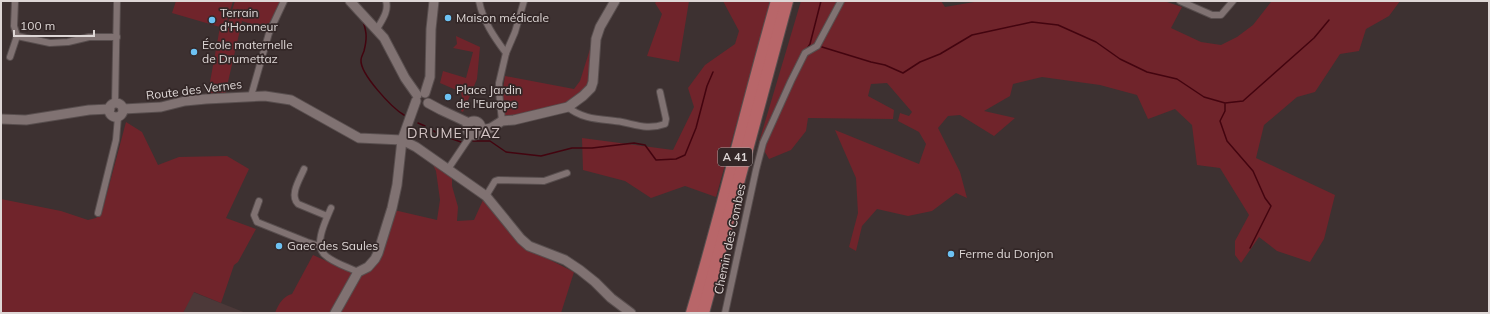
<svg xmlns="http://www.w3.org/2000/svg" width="1490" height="314" font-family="Mulish,sans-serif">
<rect width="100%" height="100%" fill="#3d3131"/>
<!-- built -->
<polygon fill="#4c3939" points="193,292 246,313 183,313"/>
<!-- green -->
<g fill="#70242b">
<polygon points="176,1 233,1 225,28 226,29 235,1 282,1 269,30 242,21 225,95 208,93 220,27 172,13"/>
<polygon points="657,1 689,1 679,62 647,56 662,14 655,3"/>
<polygon points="723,1 771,1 716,197 685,186 651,198 625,181 583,170 582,138 673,150 694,107 688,88 705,65 735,44 739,31"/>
<polygon points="801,1 941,1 945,7 980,1 1164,1 1182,7 1171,28 1201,42 1221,45 1237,37 1253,25 1271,2 1400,1 1389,16 1366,29 1359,51 1340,54 1315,92 1297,97 1264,125 1256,158 1335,195 1324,239 1310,262 1277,251 1259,237 1241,263 1235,255 1235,241 1249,215 1220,168 1197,165 1192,125 1175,109 1148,119 1137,95 1100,85 1042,77 1013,84 1010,96 984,111 1015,118 994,136 960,115 948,116 938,128 960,172 967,198 956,193 932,211 908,216 877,209 862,226 856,251 849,247 858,213 856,178 835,130 919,164 926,144 919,132 898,121 900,113 909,116 912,112 887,83 871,84 868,96 894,110 893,119 808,118 806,131 791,150 769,159 759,142"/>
<polygon points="456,36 480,47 477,79 463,112 461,111 463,103 461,92 440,83 443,71 466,78 473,52 453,48 457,44"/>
<polygon points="590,49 593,49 589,86 565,104 519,115 505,116 502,95 505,76 574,89 580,81"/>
<polygon points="126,122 142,132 158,165 179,157 227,156 249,169 226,218 256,229 238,262 234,265 221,303 194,292 183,313 1,313 1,199 61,211 88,220 96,218 102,212"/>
<path d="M 432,163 L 452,175 L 452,186 L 458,207 L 457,221 L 474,220 L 483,200 L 488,203 L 524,247 L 574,272 L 561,313 L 275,313 C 278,305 283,296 292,294 L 313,255 L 360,276 L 376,263 L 394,210 L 437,220 L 440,200 L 436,171 Z"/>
</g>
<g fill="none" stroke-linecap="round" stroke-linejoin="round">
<!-- stream -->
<g stroke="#43040f" stroke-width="1.5">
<path d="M 363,21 C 367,33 367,39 364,51 C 363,54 361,57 361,60 C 360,74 392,108 404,115"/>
<polyline points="822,47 871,62 885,65 903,73 920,62 940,54 972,35 1032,22 1058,25 1096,42 1120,59 1147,72 1177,79 1204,97 1225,103 1243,101 1314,38 1329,20"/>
<polyline points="807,49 810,44 821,1"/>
<polyline points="1225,104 1225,111 1220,121 1227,141 1253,171 1265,198 1271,206 1250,248"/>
<polyline points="418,123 425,126"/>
<polyline points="430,129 441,135 461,142"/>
<polyline points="473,141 490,141 506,152 541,156 572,148 592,148 634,143 645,145 656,160 676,159 685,155 696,128 707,86 713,72"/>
</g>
<defs>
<g id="street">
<polyline points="15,1 14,26 17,36 50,43 68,42 89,37 117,37"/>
<path d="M 479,1 C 483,21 494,37 506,53 L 499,83 L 499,92 L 502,121"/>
<polyline points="1180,1 1212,15 1221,15 1233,1"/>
<path d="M 377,29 C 382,20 389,11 386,1"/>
<polyline points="506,53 515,32 524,1"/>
<polyline points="10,57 17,36"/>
<polyline points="251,96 269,33 284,1"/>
<polyline points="115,104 117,1"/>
<path d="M 568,107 C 582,120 604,119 622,122 C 637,125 648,130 665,124 L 666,119 L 660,92"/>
<path d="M 304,169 C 300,179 289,195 298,204 L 327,216"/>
<polyline points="448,169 471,135"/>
<polyline points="486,196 495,181 498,180 544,181 567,173"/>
<polyline points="259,201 254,215 257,222 307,242 320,246"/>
<path d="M 331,208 C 326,220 313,245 325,255 C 333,263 348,267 358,272"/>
<polyline points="98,213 116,140 118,117"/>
<polyline points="725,313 756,170 763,143 791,81 805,53 817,46 841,1"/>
</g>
<g id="secondary">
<polyline points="350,1 384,38 405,78 417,95"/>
<polyline points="425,93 430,77 431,29 434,1"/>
<polyline points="428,103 441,110 469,123"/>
<circle cx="116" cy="110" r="7"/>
<polyline points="123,109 161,107 185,101 206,99 265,96 291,100 359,138 402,140 416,147 486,196 521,239 529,246 565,260 580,270 595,282 611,298 631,313"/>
<polyline points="1,119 26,120 89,110 110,109"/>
<circle cx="474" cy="128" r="7"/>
<polyline points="482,130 491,128 502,121 514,120 568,107 583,96 591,88 593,82 596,39 600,27 615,1"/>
<polyline points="335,313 358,272 368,267 375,259 378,253 392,208 397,185 402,140 416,101"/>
</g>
<g id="highway">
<path d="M 692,313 C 723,210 747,105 777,1"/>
<polyline points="703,313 787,1"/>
</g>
</defs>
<!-- street casing -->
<use href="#street" stroke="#584e4e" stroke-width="8"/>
<!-- secondary casing -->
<use href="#secondary" stroke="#584e4e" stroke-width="11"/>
<!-- highway casing -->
<use href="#highway" stroke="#584e4e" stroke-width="14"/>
<!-- street -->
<use href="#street" stroke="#807272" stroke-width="6"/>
<!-- secondary -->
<use href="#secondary" stroke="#807272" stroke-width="9"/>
<!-- highway -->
<use href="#highway" stroke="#b86669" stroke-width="12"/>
</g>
<!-- markers -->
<g fill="#6dc2f3" stroke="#332727" stroke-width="1.5">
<circle cx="448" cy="18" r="4"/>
<circle cx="212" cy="20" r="4"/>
<circle cx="194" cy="52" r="4"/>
<circle cx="448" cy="97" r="4"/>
<circle cx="279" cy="246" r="4"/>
<circle cx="951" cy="254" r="4"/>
</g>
<g text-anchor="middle" stroke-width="3.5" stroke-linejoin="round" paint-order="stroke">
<!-- shield labels -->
<rect fill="#332727" stroke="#aba2a2" stroke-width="1" x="718" y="148" width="34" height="18" rx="3"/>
<g font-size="11" font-weight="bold" fill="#ded7d6">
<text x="735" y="161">A 41</text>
</g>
<!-- poi labels -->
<g font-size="12" fill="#ded7d6" stroke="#332727" text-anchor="start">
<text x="220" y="17">Terrain<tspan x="220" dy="14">d'Honneur</tspan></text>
<text x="456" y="22">Maison médicale</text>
<text x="202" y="49">École maternelle<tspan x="202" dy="14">de Drumettaz</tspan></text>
<text x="456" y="94">Place Jardin<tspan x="456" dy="14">de l'Europe</tspan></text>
<text x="287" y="250">Gaec des Saules</text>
<text x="959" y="258">Ferme du Donjon</text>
</g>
<!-- street labels -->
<g font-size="12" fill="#ded7d6" stroke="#332727">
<text transform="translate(194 90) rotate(-7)" y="4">Route des Vernes</text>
<text transform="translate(730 239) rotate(-78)" y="4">Chemin des Combes</text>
</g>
<!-- quarter labels -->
<g font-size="14" letter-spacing="1" fill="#d3c4c4" stroke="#332727">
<text x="454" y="138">DRUMETTAZ</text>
</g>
</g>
<!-- border -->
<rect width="1490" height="314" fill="none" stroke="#ded7d6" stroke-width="4"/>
<!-- scale -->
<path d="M14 30v6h80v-6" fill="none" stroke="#ded7d6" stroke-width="2"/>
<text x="20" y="30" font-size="12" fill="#ded7d6" stroke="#332727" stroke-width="3" paint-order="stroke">100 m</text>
</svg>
